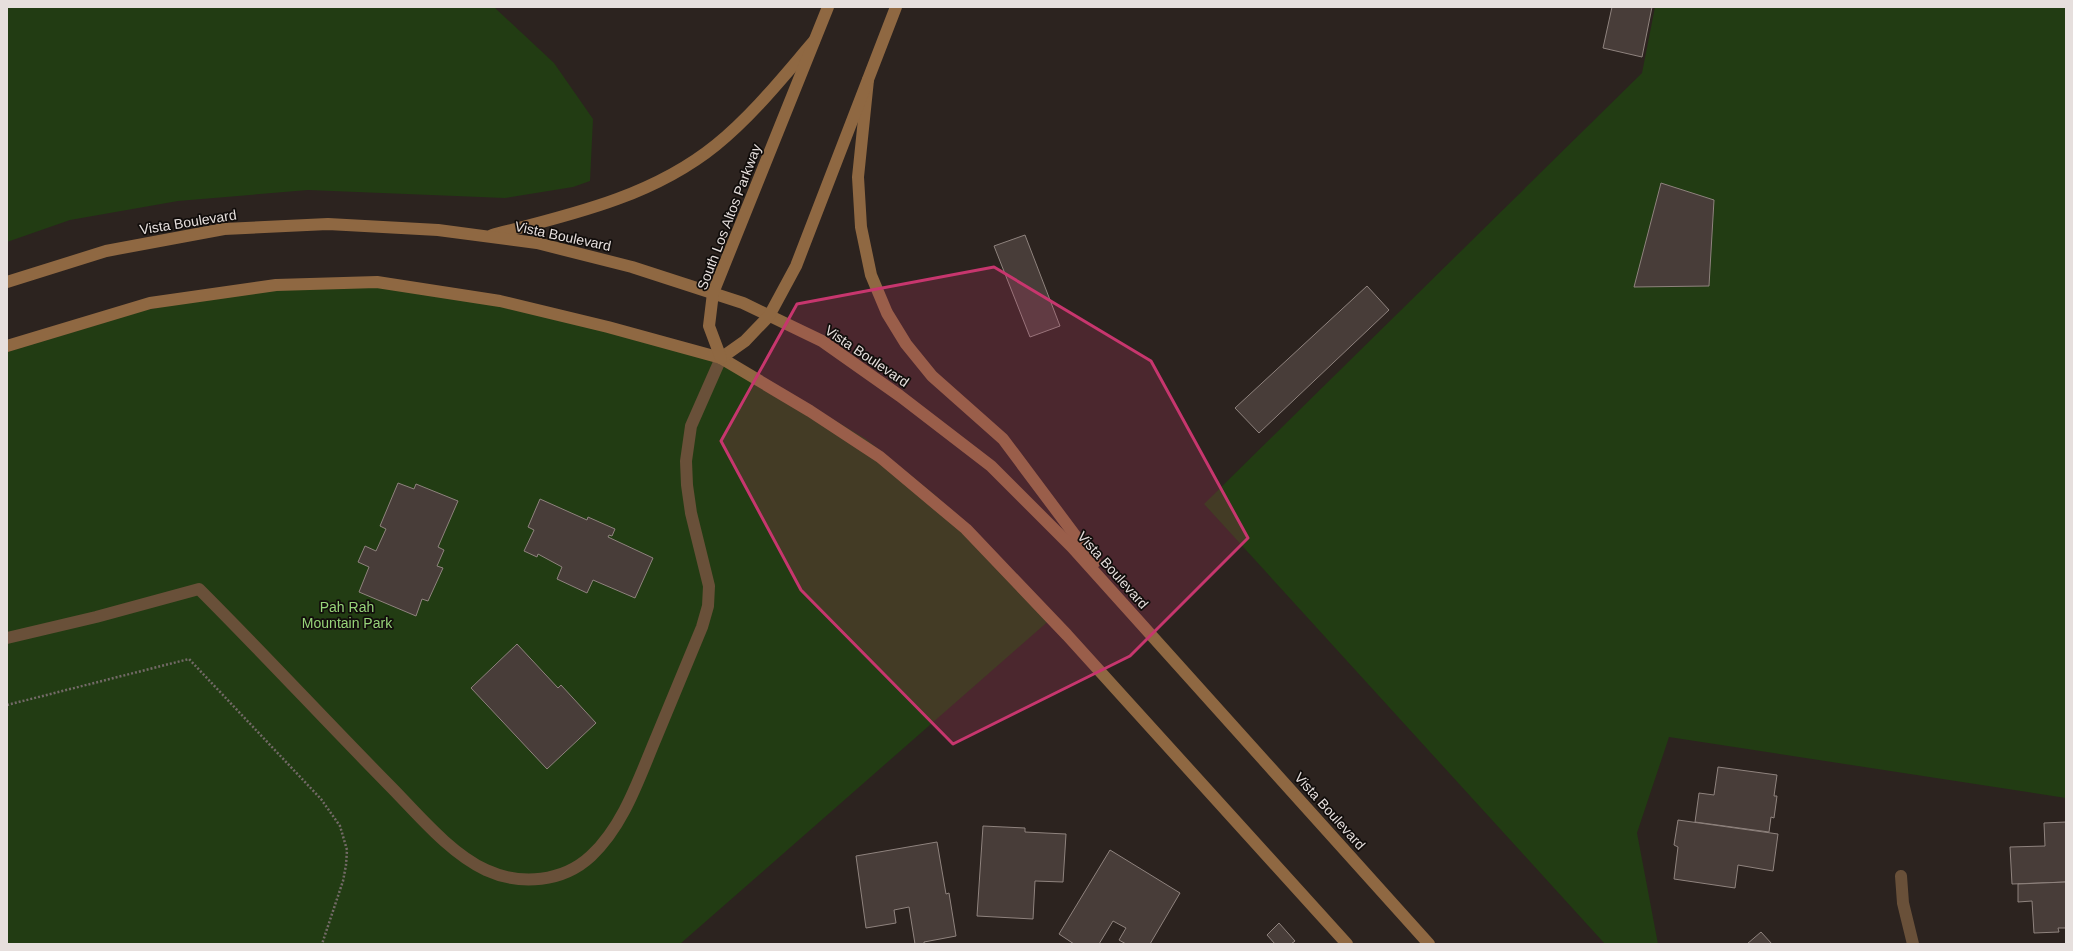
<svg xmlns="http://www.w3.org/2000/svg" width="2073" height="951" font-family="Helvetica,sans-serif">
<rect width="100%" height="100%" fill="#2c231f"/>
<!-- green -->
<g fill="#223c13">
<polygon points="7,7 494,7 554,63 593,119 590,181 573,187 505,198 308,190 178,201 70,220 7,242"/>
<polygon points="1655,7 2066,7 2066,798 1669,737 1637,833 1658,944 1605,944 1204,504 1642,73"/>
<polygon points="299,286 396,286 481,294 669,343 801,400 866,439 935,495 1001,558 1052,618 680,944 7,944 7,352 146,310 218,296"/>
</g>
<!-- building -->
<g fill="#483d39" stroke="#8f837e">
<polygon points="1612,7 1652,7 1642,57 1603,48"/>
<polygon points="1661,183 1714,200 1709,286 1634,287"/>
<polygon points="1025,235 1060,326 1030,337 994,246"/>
<polygon points="1367,286 1389,310 1259,433 1235,408"/>
<polygon points="398,483 414,489 416,484 458,501 438,547 444,550 437,566 443,568 428,601 422,599 416,616 359,592 369,567 358,562 365,546 376,551 386,529 380,526"/>
<polygon points="540,499 587,520 588,517 615,529 612,536 609,535 608,537 653,558 635,598 593,580 587,593 557,579 562,567 538,554 537,557 524,551 534,530 528,527"/>
<polygon points="517,644 558,688 561,685 596,723 547,769 471,688"/>
<polygon points="1718,767 1777,775 1774,796 1777,796 1774,818 1771,817 1769,832 1695,822 1699,793 1714,795"/>
<polygon points="1678,820 1778,834 1773,871 1738,865 1735,888 1674,879 1678,847 1674,845"/>
<polygon points="2066,822 2066,882 2012,884 2010,847 2045,846 2044,823"/>
<polygon points="983,826 1025,828 1025,832 1066,834 1063,882 1035,881 1033,919 977,916"/>
<polygon points="937,842 946,894 949,893 956,936 924,942 924,944 915,944 909,907 894,910 896,923 866,928 856,856"/>
<polygon points="1110,850 1180,893 1150,944 1126,944 1119,940 1126,928 1113,921 1099,944 1074,944 1059,934"/>
<polygon points="2066,882 2066,928 2058,928 2059,932 2034,933 2032,901 2018,902 2018,884"/>
<polygon points="1279,923 1295,941 1291,944 1275,944 1267,935"/>
<polygon points="1761,932 1772,944 1747,944"/>
</g>
<g fill="none" stroke-linecap="round" stroke-linejoin="round">
<!-- path -->
<polyline stroke="#736a67" stroke-width="2.5" stroke-dasharray="2 2" stroke-linecap="butt" points="7,705 189,659 321,799 340,826 347,850 346,865 343,881 322,944"/>
<!-- lane -->
<path stroke="#695039" stroke-width="12" d="M 7,638 L 96,617 L 199,589 C 263,653 324,719 388,784 C 416,812 449,853 486,870 C 521,886 563,882 591,856 C 624,825 639,778 656,738 C 671,701 687,664 702,627 L 708,606 L 709,586 L 691,513 L 687,485 L 686,461 L 691,426 L 721,358"/>
<!-- street -->
<polyline stroke="#695039" stroke-width="12" points="1901,876 1903,903 1913,944"/>
<!-- secondary -->
<g stroke="#8f6842" stroke-width="12">
<polyline points="868,80 858,177 861,227 871,275 887,313 906,344 932,376 1003,439 1095,562"/>
<path d="M 492,235 C 570,215 652,197 716,145 C 753,115 783,77 814,41"/>
<polyline points="7,282 106,251 224,229 328,224 438,230 537,243 632,267 743,303 822,341 900,396 991,466 1072,547 1429,944"/>
<polyline points="7,346 150,303 276,285 377,282 500,301 608,327 721,358 810,411 880,457 966,529 1067,635 1347,944"/>
<polyline points="721,358 745,341 769,316 796,266 896,7"/>
<polyline points="721,358 709,326 713,293 828,7"/>
</g>
</g>
<!-- marked area -->
<path fill="#c7366e" fill-opacity="0.2" stroke="#c7366e" stroke-width="3" stroke-linejoin="round" d="M 994,267 L 1151,361 L 1248,538 L 1130,656 L 953,744 L 801,590 L 721,441 L 797,304 Z"/>
<g text-anchor="middle" stroke-width="3.5" stroke-linejoin="round" paint-order="stroke">
<!-- street labels -->
<g font-size="14" fill="#e6dfdd" stroke="#110d0b">
<text transform="translate(729 217) rotate(-69)" y="5">South Los Altos Parkway</text>
<text transform="translate(188 222) rotate(-9)" y="5">Vista Boulevard</text>
<text transform="translate(563 236) rotate(12)" y="5">Vista Boulevard</text>
<text transform="translate(867 356) rotate(34)" y="5">Vista Boulevard</text>
<text transform="translate(1113 570) rotate(48)" y="5">Vista Boulevard</text>
<text transform="translate(1330 811) rotate(48)" y="5">Vista Boulevard</text>
</g>
<!-- park labels -->
<g font-size="14" fill="#97d479" stroke="#110d0b">
<text x="347" y="612">Pah Rah<tspan x="347" dy="16">Mountain Park</tspan></text>
</g>
</g>
<!-- border -->
<rect width="2073" height="951" fill="none" stroke="#e6dfdd" stroke-width="16"/>
</svg>
